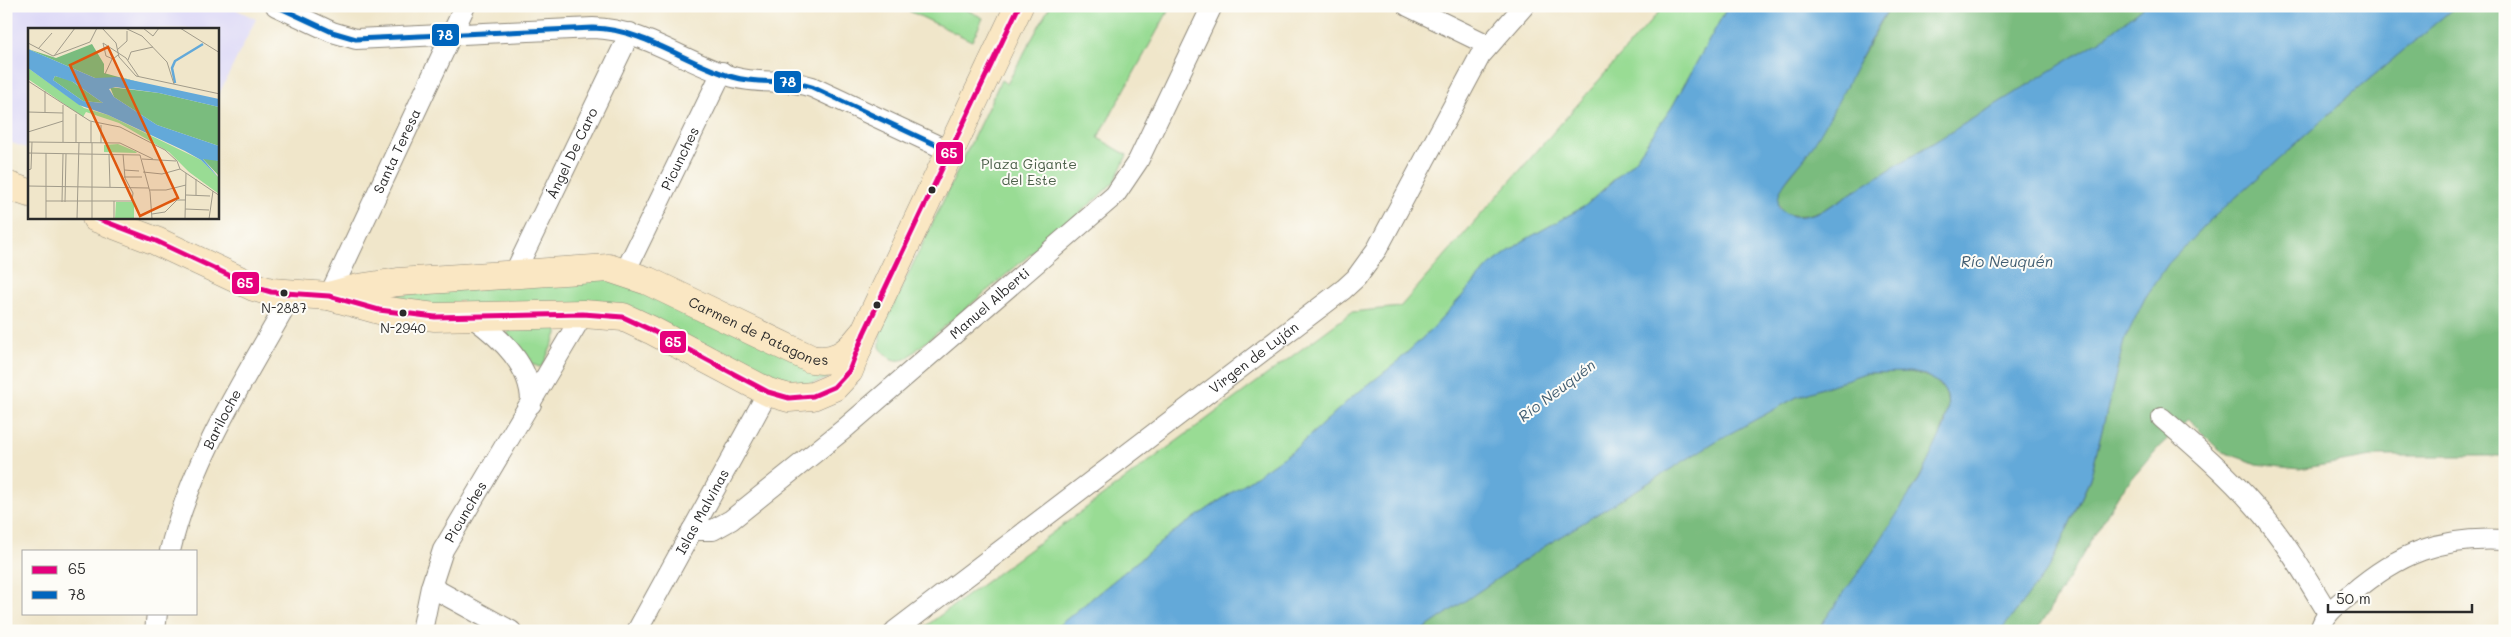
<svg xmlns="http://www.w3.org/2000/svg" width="2511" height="637" font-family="Mali,sans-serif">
<rect width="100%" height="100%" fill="#fdfcf7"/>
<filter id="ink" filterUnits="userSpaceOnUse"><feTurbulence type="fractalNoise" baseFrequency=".02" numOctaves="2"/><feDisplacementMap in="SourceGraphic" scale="10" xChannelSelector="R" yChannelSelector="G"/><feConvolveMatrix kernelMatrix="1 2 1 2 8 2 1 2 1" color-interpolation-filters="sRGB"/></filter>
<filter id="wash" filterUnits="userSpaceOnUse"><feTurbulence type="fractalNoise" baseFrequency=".0096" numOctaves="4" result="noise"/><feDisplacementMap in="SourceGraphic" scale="20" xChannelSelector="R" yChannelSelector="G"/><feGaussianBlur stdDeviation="1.12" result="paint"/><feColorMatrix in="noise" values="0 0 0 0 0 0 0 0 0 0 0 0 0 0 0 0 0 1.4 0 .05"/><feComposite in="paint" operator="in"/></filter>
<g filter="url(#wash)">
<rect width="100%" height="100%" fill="#f0e6ca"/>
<!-- built -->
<polygon fill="#dad6f7" points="6,6 229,6 256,19 218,96 218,29 29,29 29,149 6,141"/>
<!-- green -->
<g fill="#99dc94" stroke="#628460">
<polygon points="909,6 959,6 983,18 972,41 907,10"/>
<path d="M 1050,6 L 1171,6 L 1098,138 L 1127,155 L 1114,182 L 1095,200 L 907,358 C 895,364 886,357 880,347 L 880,333 L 1001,80 L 1007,84 Z"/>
<polygon points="1664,6 1728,6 1672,107 1635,160 1585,206 1523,241 1490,265 1434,327 1395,364 1351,398 1295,449 1171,534 1052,631 919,631 1352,312 1400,307"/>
<polygon points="602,276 838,368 826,379 794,389 633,311 454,308 355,299"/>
<path d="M 554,327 L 557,329 L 557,334 L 543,365 L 540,367 C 528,365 511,344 507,334 L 511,329 Z"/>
</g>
<!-- forest -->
<g fill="#7abc7e" stroke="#527454">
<path d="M 1890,6 L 2145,6 L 2101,40 L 1858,189 C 1836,202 1809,224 1783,212 L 1777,201 L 1782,186 L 1807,155 Z"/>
<polygon points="2456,6 2505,6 2505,456 2378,456 2299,469 2257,464 2220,451 2188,419 2158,448 2119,494 2037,631 2001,631 2049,568 2090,480 2124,341 2145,298 2168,264 2207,223 2354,92"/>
<path d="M 1910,372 C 1924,375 1940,379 1946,395 C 1962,437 1844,592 1817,631 L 1421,631 L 1545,546 L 1718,440 L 1797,397 L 1865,373 Z"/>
</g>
<!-- water -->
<path fill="#63a9d9" stroke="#476a82" d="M 1728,6 L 1890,6 C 1860,54 1839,106 1808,153 C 1798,169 1773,187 1779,208 C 1800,231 1838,201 1858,189 L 2101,40 L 2145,6 L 2456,6 L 2354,92 L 2207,223 L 2168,264 L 2145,298 L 2124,341 L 2090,479 L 2049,568 L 2001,631 L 1817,631 L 1874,550 L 1920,478 L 1945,425 L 1948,405 L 1947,395 L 1940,384 L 1925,375 L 1910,372 L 1865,373 L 1797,397 L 1718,440 L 1545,546 L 1421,631 L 1052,631 L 1171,534 L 1295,449 L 1351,398 L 1395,364 L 1434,327 L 1490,265 L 1523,241 L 1585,206 L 1612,182 L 1635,160 L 1672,107 Z"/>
</g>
<g filter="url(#ink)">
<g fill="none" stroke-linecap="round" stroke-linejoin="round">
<defs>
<g id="street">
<path d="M 276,6 L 332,32 L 356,39 L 593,28 C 644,29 685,63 733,77 C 759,85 786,78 812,87 L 949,151"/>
<polyline points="1408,6 1488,45"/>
<path id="s1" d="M 625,272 L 722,72"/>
<path id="s2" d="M 514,274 L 630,33"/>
<path id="s3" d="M 329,296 L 465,6"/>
<path d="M 472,317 C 501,338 532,366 531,404"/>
<path d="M 2162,418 C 2194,446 2226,473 2254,505 C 2283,537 2305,575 2328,613"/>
<path id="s4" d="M 692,530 L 713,530 L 731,520 L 843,430 L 1115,195 L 1138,161 L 1212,6"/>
<path id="s5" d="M 170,551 C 192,458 246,377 292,295"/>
<polyline points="431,587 511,631"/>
<polyline points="155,631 157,613"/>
<path id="s6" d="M 422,631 L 431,587 L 443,550 L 583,314"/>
<path id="s7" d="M 637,631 L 768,392"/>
<path id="s8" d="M 895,631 L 1344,289 L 1356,278 L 1377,249 L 1480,56 L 1524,6"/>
<path d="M 2320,631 C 2324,613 2337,605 2351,594 C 2399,553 2441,536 2505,540"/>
</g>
<g id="secondary">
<polyline points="6,185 29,193"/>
<polyline points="96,218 156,241 254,287 271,292 329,296 379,310 435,317 583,314 623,317 651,330 768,392 789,398 813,396 834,387 849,371 864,333 1019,6"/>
<path id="s9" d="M 329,296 L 358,288 L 398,282 L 609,268 L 648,281 L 811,359 C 835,363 847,354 861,336"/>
</g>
</defs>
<!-- street casing -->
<use href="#street" stroke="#8e887a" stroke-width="22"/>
<!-- secondary casing -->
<use href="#secondary" stroke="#8e887a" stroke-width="29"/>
<!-- street -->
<use href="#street" stroke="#fff" stroke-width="20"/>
<!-- secondary -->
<use href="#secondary" stroke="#fae7c3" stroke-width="28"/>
<defs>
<polyline id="bus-1" points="96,218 156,241 254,287 271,292 329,296 379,310 435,317 583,314 623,317 651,330 768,392 789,398 813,396 834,387 849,371 864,333 1019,6"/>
<path id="bus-2" d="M 276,6 L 332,32 L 356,39 L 593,28 C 644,29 685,63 733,77 C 759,85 786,78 812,87 L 949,151"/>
</defs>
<!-- bus-1 casing -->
<use href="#bus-1" stroke="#fdfcf7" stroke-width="9"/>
<!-- bus-2 casing -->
<use href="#bus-2" stroke="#fdfcf7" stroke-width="9"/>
<!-- bus-1 -->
<use href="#bus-1" stroke="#e5007d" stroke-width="5"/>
<!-- bus-2 -->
<use href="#bus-2" stroke="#0065bd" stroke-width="5"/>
</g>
</g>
<!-- markers -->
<g fill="#2b2b2b" stroke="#fdfcf7" stroke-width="2">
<circle cx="932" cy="190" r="4.5"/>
<circle cx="284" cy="293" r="4.5"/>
<circle cx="877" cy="305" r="4.5"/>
<circle cx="403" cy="313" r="4.5"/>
</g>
<g text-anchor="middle" stroke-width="4" stroke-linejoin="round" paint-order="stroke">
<!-- bus labels -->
<g font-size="13" fill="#2b2b2b" stroke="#fdfcf7">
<text x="284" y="313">N-2887</text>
<text x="403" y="333">N-2940</text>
</g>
<!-- street labels -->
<g font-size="14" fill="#2b2b2b" stroke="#fdfcf7">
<text dy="5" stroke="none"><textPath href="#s3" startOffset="160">Santa Teresa</textPath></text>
<text dy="5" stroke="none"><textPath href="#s2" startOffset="134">Ángel De Caro</textPath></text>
<text dy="5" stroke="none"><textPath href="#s1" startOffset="126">Picunches</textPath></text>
<text dy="5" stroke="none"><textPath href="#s4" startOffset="379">Manuel Alberti</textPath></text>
<text dy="5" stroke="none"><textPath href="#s9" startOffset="445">Carmen de Patagones</textPath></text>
<text dy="5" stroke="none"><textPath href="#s8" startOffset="451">Virgen de Luján</textPath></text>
<text dy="5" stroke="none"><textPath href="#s5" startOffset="142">Bariloche</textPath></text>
<text dy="5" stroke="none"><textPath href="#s7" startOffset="136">Islas Malvinas</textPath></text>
<text dy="5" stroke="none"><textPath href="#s6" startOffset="128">Picunches</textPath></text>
</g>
<!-- park labels -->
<g font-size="14" fill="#4c604a" stroke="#fdfcf7">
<text x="1029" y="169">Plaza Gigante<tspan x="1029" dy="16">del Este</tspan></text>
</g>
<!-- water labels -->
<g font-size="15" font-style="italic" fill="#415d71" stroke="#fdfcf7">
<text x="2007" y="267">Río Neuquén</text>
<text transform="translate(1557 391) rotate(-37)" y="5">Río Neuquén</text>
</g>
</g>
<!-- overview -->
<g transform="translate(28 28)">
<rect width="191" height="191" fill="#f0e6ca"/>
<path d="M 0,40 L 56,80 L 80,87 L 173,132 L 191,150 L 191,166 L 161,144 L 141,124 L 91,95 L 58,84 L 55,89 L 0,51 ZM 90,116 L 109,124 L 108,125 L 76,124 L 76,117 ZM 88,174 L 106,174 L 106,191 L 87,191 Z" fill="#99dc94"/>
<path d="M 64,16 L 76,36 L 76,45 L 127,59 L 96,50 L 67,50 L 0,21 L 28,30 ZM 27,48 L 42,52 L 75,75 L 55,73 L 25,52 ZM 82,59 L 131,65 L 191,79 L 191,118 L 129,97 L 86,69 ZM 178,129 L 191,133 L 191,148 L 175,131 Z" fill="#7abc7e"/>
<path d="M 0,21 L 67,50 L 89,49 L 191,71 L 191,79 L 131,65 L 87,59 L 81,61 L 86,69 L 129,97 L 191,118 L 191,133 L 175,131 L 191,150 L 173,132 L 157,123 L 80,87 L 51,77 L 0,40 ZM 27,48 L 45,54 L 75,75 L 55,73 L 25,52 Z" fill="#63a9d9" fill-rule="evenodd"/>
<path fill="none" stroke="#63a9d9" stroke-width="2.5" d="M 147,55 L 144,40 L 147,33 L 175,16"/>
<path fill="none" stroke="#a19b8a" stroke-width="1" d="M 74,0 L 88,15 L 91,29 L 108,48 L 192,66M 97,0 L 114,8 L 139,34 L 146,56M 115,0 L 125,8 L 131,0M 152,0 L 192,25M 0,15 L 25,28M 10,21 L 24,5M 89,22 L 99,13 L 99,3M 90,27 L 85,31 L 78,28 L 75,15 L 98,30 L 111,49M 25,28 L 62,14 L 69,0M 26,28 L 47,0M 100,32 L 103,24 L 125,19M 77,46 L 84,31M 0,53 L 62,93 L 92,99 L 137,122 L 149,133 L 152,141 L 192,168M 0,84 L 35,85M 17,84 L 17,63M 0,104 L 35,93M 0,114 L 92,115 L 125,131M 35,114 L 35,77M 48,114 L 48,86M 63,115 L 63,94M 73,115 L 73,97M 0,125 L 112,127 L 122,164 L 124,191M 81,126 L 82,159M 114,131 L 148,133M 0,142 L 3,141 L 4,114M 96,142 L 111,143M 115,144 L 134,146 L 152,141M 96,149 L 114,149M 0,158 L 121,160M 122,162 L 138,162 L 158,157M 158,167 L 182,168M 168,167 L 168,151M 18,173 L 104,173 L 105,165 L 97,150 L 95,126M 86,173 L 86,191M 34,174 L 35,126M 37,174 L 38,126M 157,181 L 181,182M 124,186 L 137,184 L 149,172 L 158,172M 18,191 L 18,125M 49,191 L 51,114M 64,191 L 64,115M 157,191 L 158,145M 181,191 L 185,163"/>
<path fill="#df570e" fill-opacity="0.15" stroke="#df570e" stroke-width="2.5" d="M 80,19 L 150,170 L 112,188 L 42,37 Z"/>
<rect width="191" height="191" fill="none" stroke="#2b2b2b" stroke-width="2.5"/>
</g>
<g stroke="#fdfcf7" stroke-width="2">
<rect x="431" y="23" width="29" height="24" rx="5" fill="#0065bd"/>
<rect x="773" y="70" width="29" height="24" rx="5" fill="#0065bd"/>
<rect x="935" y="141" width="29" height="24" rx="5" fill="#e5007d"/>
<rect x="231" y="271" width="29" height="24" rx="5" fill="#e5007d"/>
<rect x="659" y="330" width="28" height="24" rx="5" fill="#e5007d"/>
</g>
<g font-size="14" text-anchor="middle" font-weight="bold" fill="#fff">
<text x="445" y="40">78</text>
<text x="788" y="87">78</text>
<text x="949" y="158">65</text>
<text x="245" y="288">65</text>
<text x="673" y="347">65</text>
</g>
<!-- margin -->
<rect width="2511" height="637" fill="none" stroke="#fdfcf7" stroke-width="25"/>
<!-- legend -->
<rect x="22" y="550" width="175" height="65" fill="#fdfcf7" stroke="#a9a8a5"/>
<rect x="32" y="566" width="25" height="8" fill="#e5007d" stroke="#a9a8a5"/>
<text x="68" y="574" font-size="15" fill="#2b2b2b">65</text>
<rect x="32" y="591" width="25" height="8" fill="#0065bd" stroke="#a9a8a5"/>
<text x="68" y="600" font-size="15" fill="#2b2b2b">78</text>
<!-- scale -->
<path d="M2328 604v8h144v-8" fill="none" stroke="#2b2b2b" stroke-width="2.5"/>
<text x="2336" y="604" font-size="15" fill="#2b2b2b" stroke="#fdfcf7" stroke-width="4" paint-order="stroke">50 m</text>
</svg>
